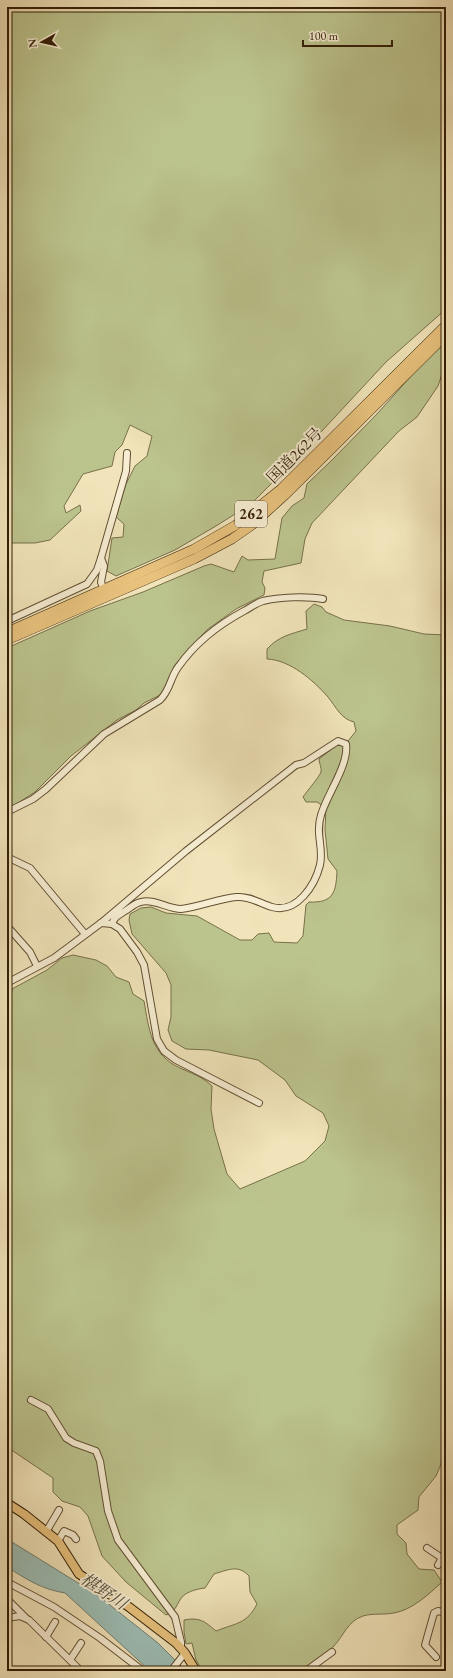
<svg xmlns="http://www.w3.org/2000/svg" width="453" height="1678" font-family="'EB Garamond','Noto Serif JP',serif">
<rect width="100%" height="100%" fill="#f1e4ba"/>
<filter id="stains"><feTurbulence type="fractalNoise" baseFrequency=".005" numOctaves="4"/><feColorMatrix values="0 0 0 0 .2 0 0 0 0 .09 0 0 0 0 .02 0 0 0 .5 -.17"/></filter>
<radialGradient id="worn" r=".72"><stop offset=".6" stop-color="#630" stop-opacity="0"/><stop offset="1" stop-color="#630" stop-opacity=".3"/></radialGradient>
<!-- green -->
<g fill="#bcc48e" stroke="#77704a">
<polygon points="7,7 446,7 446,309 386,362 295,460 251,504 216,526 175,550 116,576 107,571 112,538 123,537 124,524 116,517 126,484 135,466 147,456 152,436 130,425 122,445 115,452 112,466 83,474 64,506 66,513 80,505 81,511 50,540 35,543 7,543"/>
<polygon points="446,343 446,368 443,371 438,386 417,417 399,431 312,523 305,539 301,563 264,571 262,582 265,588 264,595 236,609 207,630 196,641 174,666 167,688 160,695 144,703 136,710 117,720 71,756 35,792 15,805 7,807 7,648 90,611 143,592 204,566 211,564 234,572 242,556 248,560 275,559 282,518 292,506 304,498 307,484 332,460 376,415 430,355"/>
<path d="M 314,604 L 322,607 L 326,612 L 344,620 L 390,626 L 424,634 L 446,635 L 446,1433 L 442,1451 L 441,1464 L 436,1476 L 419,1497 L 418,1510 L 397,1525 L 397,1534 L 406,1543 L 407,1554 L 419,1569 L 434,1570 L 442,1582 C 429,1594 412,1610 394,1613 C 384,1615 373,1613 363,1616 C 348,1621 344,1635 334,1646 C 325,1654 315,1664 304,1667 C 297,1669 295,1666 287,1671 L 203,1671 L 196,1660 L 192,1643 L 186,1644 L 184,1632 L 184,1620 C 200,1617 204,1621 216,1631 C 236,1623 247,1624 257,1604 L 250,1592 L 249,1576 C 238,1564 228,1570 214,1574 L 205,1588 C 197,1589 189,1591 183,1596 C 177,1602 176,1613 166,1615 L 126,1582 L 102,1556 L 88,1516 L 80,1507 L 62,1501 L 53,1492 L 53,1478 L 7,1447 L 7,1012 L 10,1008 L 12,989 L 47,970 L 62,958 L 73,955 L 96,960 L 107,966 L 116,977 L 129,982 L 133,994 L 144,1001 C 149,1029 151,1055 180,1068 C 191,1073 203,1077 212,1086 L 211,1109 L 214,1129 L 227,1174 L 240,1189 L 305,1161 L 325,1141 L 329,1126 L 323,1113 L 296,1096 L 285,1080 L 258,1060 L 209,1050 L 186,1049 L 172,1041 L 168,1030 L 171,1017 L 171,985 L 166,973 L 132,934 L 129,920 L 130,914 L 141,908 L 151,907 L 166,913 L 197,916 L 240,940 L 252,940 L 258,934 L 269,933 L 274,942 L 297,943 L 303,936 L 306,905 L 309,902 C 333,903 336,893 337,871 L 328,859 L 325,830 L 326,808 L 317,802 L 306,802 L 303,797 C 307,791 320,776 321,772 C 322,768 319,763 319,759 L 337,745 L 348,741 L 356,731 L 354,722 C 341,719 336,707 328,697 C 313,680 290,660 267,659 L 267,649 C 279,636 291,634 307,629 L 306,611 Z"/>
</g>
<!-- water -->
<path fill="#9cbeb6" stroke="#727e70" d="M 7,1539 L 96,1594 L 158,1643 L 186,1671 L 150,1671 L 65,1593 C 41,1589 28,1580 7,1567 Z"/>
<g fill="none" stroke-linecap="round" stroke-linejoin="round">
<defs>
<g id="minor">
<polyline points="101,558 104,566 101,582 104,591"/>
<polyline points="7,621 87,584 97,570 101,558 126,471 127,453"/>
<path d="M 7,812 L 33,799 L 46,789 L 104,734 L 160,700 C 171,689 170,677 179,666 C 196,642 218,625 244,611 C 250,608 256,603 263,601 C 279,597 307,596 323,599"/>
<polyline points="7,857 30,868 85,934"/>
<polyline points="101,923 112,924 120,929 137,952 144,965 157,1039 164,1051 176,1060 259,1103"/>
<polyline points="7,926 30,952 37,966"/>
<path d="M 7,983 L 54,958 L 101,923 L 186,851 L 296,765 L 304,763 L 338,741 L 346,744 C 349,765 327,794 321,815 C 315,834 324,848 320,865 C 315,885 297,914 272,907 C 261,904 250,896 237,897 C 221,898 199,907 181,909 C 168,909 153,898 141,902 C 135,903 130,908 125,911 C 119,915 114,917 112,924"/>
<polyline points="31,1400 48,1409 66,1438 74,1443 96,1451 100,1461 108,1511 118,1540 175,1617 181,1642 181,1648"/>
<polyline points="446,1512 446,1514"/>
<polyline points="46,1532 59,1510"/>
<polyline points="58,1541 64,1531 73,1535 76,1539"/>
<polyline points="427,1548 442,1558"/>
<polyline points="438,1565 446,1551"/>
<polyline points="7,1582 54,1607 100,1638 143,1671"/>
<polyline points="7,1599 26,1618"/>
<polyline points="7,1618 20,1616 29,1620 81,1671"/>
<polyline points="46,1637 55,1622"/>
<polyline points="436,1657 425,1645 434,1613 438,1611 446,1613"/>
<polyline points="70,1660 81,1643"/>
<polyline points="171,1671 185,1653"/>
<polyline points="306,1671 332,1652"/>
</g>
<polyline id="major" points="7,1503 24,1514 58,1541 79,1574 129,1607 176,1643 185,1653 196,1671"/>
<g id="highway">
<polyline points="7,632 194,549 236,525 281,489 446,325"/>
<polyline points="7,640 194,559 232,539 252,525 285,495 446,335"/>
</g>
</defs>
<!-- minor casing -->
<use href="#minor" stroke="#624f33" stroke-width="8"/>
<!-- major casing -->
<use href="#major" stroke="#321d06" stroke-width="10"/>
<!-- highway casing -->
<use href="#highway" stroke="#321d06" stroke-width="10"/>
<!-- minor -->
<use href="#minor" stroke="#f6edd2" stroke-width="6"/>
<!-- major -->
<use href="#major" stroke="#e8c27d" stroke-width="8"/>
<!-- highway -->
<use href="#highway" stroke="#e8c27d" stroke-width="9"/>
</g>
<g text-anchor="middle" stroke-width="4" stroke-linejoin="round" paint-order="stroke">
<!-- shield labels -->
<rect fill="#f6edd2" stroke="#6d5b43" stroke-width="1" x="235" y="501" width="32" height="26" rx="3"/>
<g font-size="15" font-weight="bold" fill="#321d06">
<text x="251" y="519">262</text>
</g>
<!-- street labels -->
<g font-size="16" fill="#321d06" stroke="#f6edd2">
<text transform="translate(294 455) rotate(-45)" y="6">国道262号</text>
</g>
<!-- water labels -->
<g font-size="17" font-style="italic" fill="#524d3b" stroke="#f6edd2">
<text transform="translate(104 1591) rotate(34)" y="6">椹野川</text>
</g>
</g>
<!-- margin -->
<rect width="453" height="1678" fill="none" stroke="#f1e4ba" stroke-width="24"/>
<rect x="8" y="8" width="437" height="1662" fill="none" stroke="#321d06" stroke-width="2"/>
<rect x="12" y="12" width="429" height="1654" fill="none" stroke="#321d06"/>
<!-- north arrow -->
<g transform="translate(42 42) rotate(262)" stroke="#f6edd2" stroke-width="3" paint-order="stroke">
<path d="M0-3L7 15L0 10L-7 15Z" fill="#321d06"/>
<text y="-6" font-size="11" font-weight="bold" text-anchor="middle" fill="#321d06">N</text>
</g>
<!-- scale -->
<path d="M303 40v6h89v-6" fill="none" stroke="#321d06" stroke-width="2"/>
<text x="309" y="40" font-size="12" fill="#321d06" stroke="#f6edd2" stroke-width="3" paint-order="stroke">100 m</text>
<rect width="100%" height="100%" filter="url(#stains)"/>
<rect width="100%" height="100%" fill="url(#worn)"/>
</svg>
